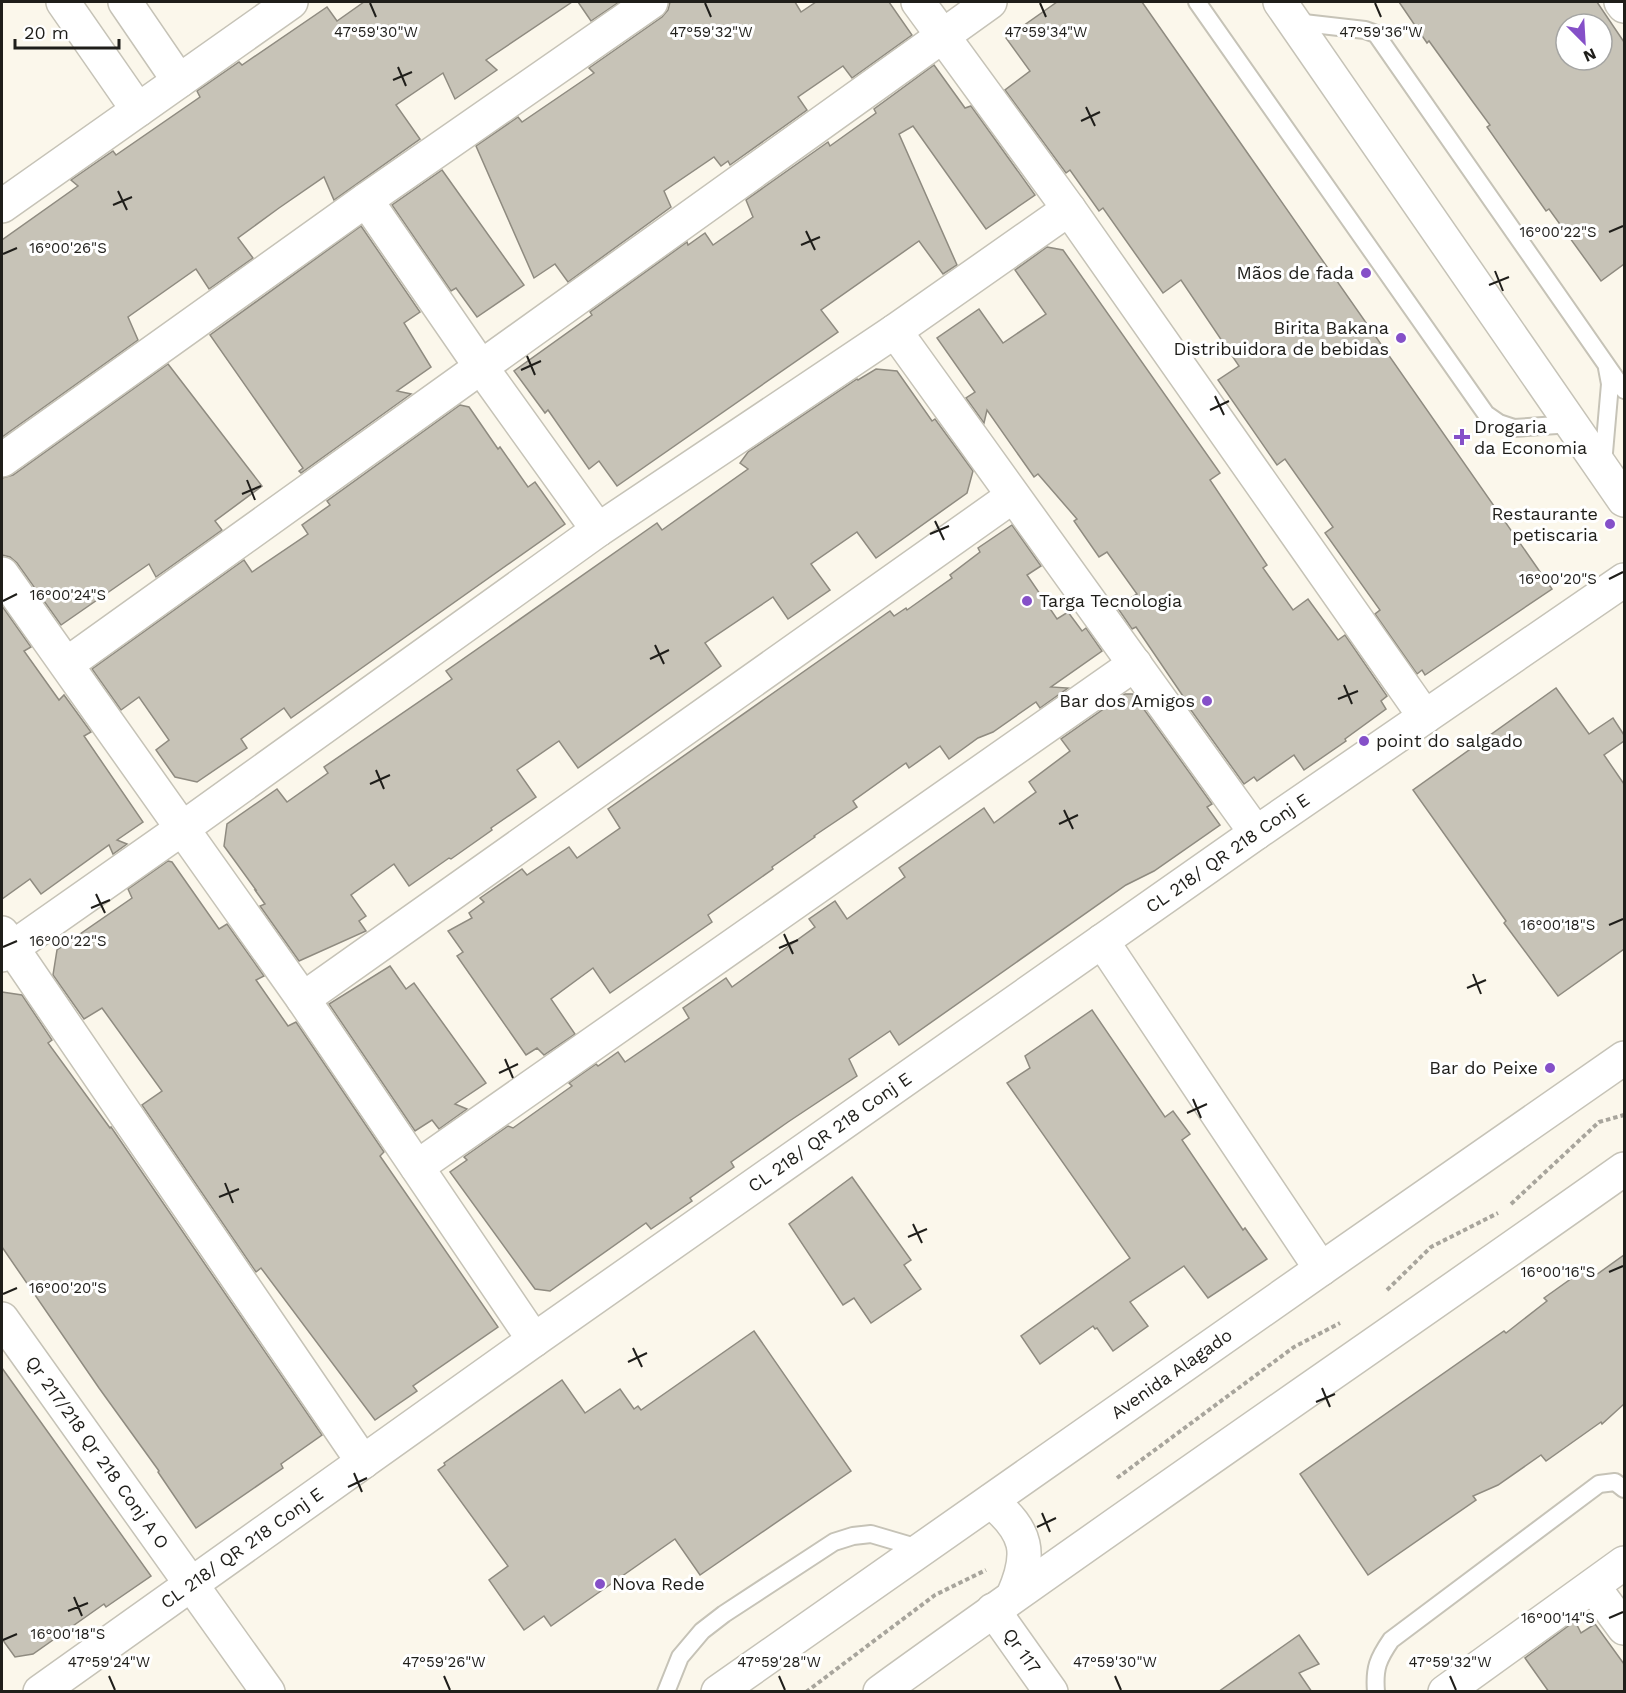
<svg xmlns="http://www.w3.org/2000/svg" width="1626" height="1693" font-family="'Work Sans',sans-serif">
<rect width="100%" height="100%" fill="#fbf7eb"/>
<!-- building -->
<g fill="#c7c3b7" stroke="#8f8b80" stroke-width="1.5" fill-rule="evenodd">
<polygon points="364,2 572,2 486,60 497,70 455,99 443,73 396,105 420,139 334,200 324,177 279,208 238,238 253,258 209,289 196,269 128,317 138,340 2,437 2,240 78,186 71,180 113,151 116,155 200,97 197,91 239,62 242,65 327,7 337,21"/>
<polygon points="578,2 619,2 591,21"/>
<polygon points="670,2 795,2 801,12 816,2 889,2 912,35 852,78 843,66 798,97 807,110 730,165 728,161 721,166 714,157 664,191 671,207 568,282 555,264 534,278 476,146 518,117 522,122 594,73 589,68 662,17 668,10"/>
<polygon points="1057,2 1142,2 1552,589 1425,675 1422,670 1417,674 1375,614 1380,610 1325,533 1333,527 1285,459 1277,465 1218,380 1239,366 1181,280 1163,293 1103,208 1099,211 1070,170 1066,173 1005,90 1030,71 1006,38"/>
<path d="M 1399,2 L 1597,2 L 1624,42 L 1624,264 L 1601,281 L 1549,209 L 1546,211 L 1487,127 L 1490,125 L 1473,102 L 1429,41 L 1427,43 ZM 1566,24 L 1602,24 L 1602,60 L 1566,60 Z"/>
<polygon points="934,65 965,108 971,106 1035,195 986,229 913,126 899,134 957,265 943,274 919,241 821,310 838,332 617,486 599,461 589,469 548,410 545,413 514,371 592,315 590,312 687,242 688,245 705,233 713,245 753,217 746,200 828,142 830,146 876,113 874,109"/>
<polygon points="442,170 524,285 477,317 456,288 451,291 392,205"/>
<polygon points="361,226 420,312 404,323 431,367 397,391 411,394 301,473 299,471 303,468 210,335"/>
<polygon points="1047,247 1063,250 1220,473 1210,480 1267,565 1263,568 1293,610 1308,599 1338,640 1345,635 1387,696 1381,701 1386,709 1345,739 1346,741 1304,770 1294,755 1257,781 1254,777 1244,784 1183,699 1185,699 1136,627 1132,629 1117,607 1137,594 1107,552 1099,557 1074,521 1077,519 1038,474 1034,477 987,410 984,423 966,398 975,392 937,338 979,309 1003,343 1046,314 1015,270"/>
<polygon points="168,364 262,486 215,521 222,530 156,577 149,564 61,625 17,563 10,557 2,555 2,478 13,475"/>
<polygon points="876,369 897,371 932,421 935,419 973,471 967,493 876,558 857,532 811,564 830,590 788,619 773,597 705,643 721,666 578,768 559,741 517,770 536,797 491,828 492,830 451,859 449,858 409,886 394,864 351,895 366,916 359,921 366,931 299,961 260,906 265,904 255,890 256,890 224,846 227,824 277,789 287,802 328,773 324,767 452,679 446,671 657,523 662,530 748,469 740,463 748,452 857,379 858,380"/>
<polygon points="460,405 469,407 498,449 500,447 528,487 535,482 565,524 291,718 284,708 241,739 247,748 197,782 175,777 156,750 169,740 139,697 121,710 92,669 244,560 252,572 308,534 302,525 330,505 327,501"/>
<polygon points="1012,525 1041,566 1027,575 1057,619 1068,612 1082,631 1086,628 1102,651 1051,687 1068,688 1040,708 1036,702 993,732 978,738 949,759 940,746 909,768 906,763 853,801 857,807 814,836 815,837 772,867 773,869 708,915 712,922 610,993 593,968 551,999 575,1034 544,1055 537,1048 526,1055 457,956 463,952 448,931 472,918 469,913 484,902 480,898 522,869 527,875 569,847 577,858 620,828 608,809 890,611 894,616 906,608 907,610 952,578 950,575 980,552 978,548"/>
<polygon points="2,606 31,647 24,651 59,700 64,695 91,732 84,736 143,822 117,840 127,844 113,854 109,845 41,894 30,879 2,899"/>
<polygon points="1556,688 1589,734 1613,718 1624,735 1624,741 1604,755 1624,784 1624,949 1558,996 1504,923 1506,921 1413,790"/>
<polygon points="1125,694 1133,694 1212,804 1207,807 1220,825 1154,871 1126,885 899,1045 890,1031 849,1059 857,1076 788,1122 731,1162 734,1167 690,1198 692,1201 651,1229 646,1223 550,1291 535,1289 450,1172 467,1160 464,1157 508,1126 513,1128 572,1086 569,1083 596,1064 598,1066 618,1052 625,1062 689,1018 683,1008 726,978 732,987 815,927 809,919 835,901 847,919 905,877 899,868 984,808 994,823 1036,792 1029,782 1070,751 1061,739"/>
<polygon points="168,861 172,862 219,929 227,924 264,976 256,980 288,1026 296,1022 384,1152 380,1156 498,1327 413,1386 417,1391 375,1420 261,1268 256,1272 142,1105 162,1091 102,1008 84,1019 53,975 57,950 132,898 128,889"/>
<polygon points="390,966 406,989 414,983 486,1083 455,1104 467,1109 439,1129 432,1120 415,1131 329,1004"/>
<polygon points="2,992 22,995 52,1040 48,1043 110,1128 111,1127 322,1435 281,1464 283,1468 196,1528 158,1472 159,1471 99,1388 2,1247"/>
<polygon points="1092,1010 1165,1117 1173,1111 1190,1134 1182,1140 1243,1230 1245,1228 1267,1259 1208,1298 1184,1266 1130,1302 1148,1326 1113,1351 1097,1328 1095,1329 1093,1326 1040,1364 1021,1336 1130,1258 1007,1083 1030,1068 1025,1056"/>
<polygon points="852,1177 911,1260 904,1265 921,1289 871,1323 854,1298 843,1305 789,1224"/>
<polygon points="1624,1255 1624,1404 1602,1424 1601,1422 1546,1461 1541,1455 1498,1485 1473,1496 1476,1500 1368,1575 1300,1474 1504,1331 1506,1333 1547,1301 1544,1298 1589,1266 1596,1275"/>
<polygon points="754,1331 851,1471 700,1575 675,1539 551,1626 544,1616 524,1630 489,1580 508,1566 438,1470 445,1465 444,1463 562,1380 585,1413 620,1389 634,1409 638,1406 641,1410"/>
<polygon points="2,1368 151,1576 106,1607 104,1604 33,1654 15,1657 2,1639"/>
<polygon points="1575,1621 1581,1633 1595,1624 1624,1664 1624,1692 1549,1692 1525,1658"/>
<polygon points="1299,1635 1319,1664 1299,1673 1312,1692 1218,1692"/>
</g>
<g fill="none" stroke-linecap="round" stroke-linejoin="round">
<defs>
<g id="service">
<polyline points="1197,2 1486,414 1499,423 1514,428 1572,424"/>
<polyline points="1295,22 1365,30 1376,34 1624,390"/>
<polyline points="1603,464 1610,384 1607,368"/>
<polyline points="666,1692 680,1657 702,1631 724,1614 834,1542 853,1536 871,1534 922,1549"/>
<path d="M 1376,1692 C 1374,1668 1378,1659 1391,1640 L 1599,1484 L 1615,1482 L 1624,1489"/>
</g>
<g id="minor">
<polyline points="63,2 138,110"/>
<polyline points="125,2 179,81"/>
<polyline points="918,2 1069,209 1425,717"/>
<polyline points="1621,2 1624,6"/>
<polyline points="366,200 481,367 598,530"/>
<polyline points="2,206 291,2"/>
<polyline points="895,331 1256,833"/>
<polyline points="2,460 366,200 651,2"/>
<polyline points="2,574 303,999 534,1340"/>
<polyline points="67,664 990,2"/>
<polyline points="2,933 363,1462"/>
<polyline points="1102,941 1321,1269"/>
<polyline points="2,955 183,828 598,530 895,331 1069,209"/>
<polyline points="303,999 1013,496"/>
<polyline points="417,1167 1135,664"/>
<path id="s1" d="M 2,1319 L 268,1692"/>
<polyline points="1593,1586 1624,1628"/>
<path id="s2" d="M 993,1610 L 1051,1692"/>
<path id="s3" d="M 40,1692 L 534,1340 L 1256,833 L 1624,580"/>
<polyline points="1445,1692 1624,1563"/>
</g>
<polyline id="tertiary" points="1280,2 1624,500"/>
<g id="secondary">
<path d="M 991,1501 C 1028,1532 1032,1553 1013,1596"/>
<path id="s4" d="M 718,1692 L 1321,1269 L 1624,1058"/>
<path d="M 880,1692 C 1126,1514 1377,1344 1624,1169"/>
</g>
</defs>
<!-- service casing -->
<use href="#service" stroke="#c6c3b7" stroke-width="20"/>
<!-- minor casing -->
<use href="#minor" stroke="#c6c3b7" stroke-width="36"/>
<!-- tertiary casing -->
<use href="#tertiary" stroke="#c6c3b7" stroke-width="36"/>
<!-- secondary casing -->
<use href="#secondary" stroke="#c6c3b7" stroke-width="36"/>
<!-- path -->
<g stroke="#a8a59c" stroke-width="4" stroke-dasharray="4.5 3" stroke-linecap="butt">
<polyline points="1511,1204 1599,1122 1624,1115"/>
<polyline points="1387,1290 1431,1247 1498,1213"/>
<polyline points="1117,1478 1294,1347 1340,1323"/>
<polyline points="806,1692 935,1595 986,1570"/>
</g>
<!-- service -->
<use href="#service" stroke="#fff" stroke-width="16"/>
<!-- minor -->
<use href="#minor" stroke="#fff" stroke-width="33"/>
<!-- tertiary -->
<use href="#tertiary" stroke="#fff" stroke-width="33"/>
<!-- secondary -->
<use href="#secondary" stroke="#fff" stroke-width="33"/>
</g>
<!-- ticks -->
<path fill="none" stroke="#1f1e1a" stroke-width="2" d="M 370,3 L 376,17M 705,3 L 711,17M 1040,3 L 1046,17M 1375,3 L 1381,17M 398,67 L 406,86M 393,80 L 412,72M 1086,107 L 1095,126M 1081,121 L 1100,112M 118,191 L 127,210M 113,205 L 132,197M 806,231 L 815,250M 1609,232 L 1623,226M 801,245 L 820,237M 3,254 L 17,248M 1495,271 L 1503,291M 1489,285 L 1509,277M 527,356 L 535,375M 521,370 L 541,361M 1215,396 L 1224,415M 1210,410 L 1229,401M 247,480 L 255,500M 242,494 L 261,486M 935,521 L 944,540M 930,534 L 949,526M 1609,579 L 1623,572M 3,601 L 17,594M 655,645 L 664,664M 650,659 L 669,650M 1344,685 L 1352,704M 1338,699 L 1358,691M 376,770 L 384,789M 370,784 L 390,775M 1064,810 L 1073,829M 1059,824 L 1078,815M 96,894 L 105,913M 91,908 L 110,900M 1609,925 L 1623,919M 784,934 L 793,954M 3,947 L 17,941M 779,948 L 798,940M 1473,974 L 1481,994M 1467,988 L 1486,980M 505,1059 L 513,1078M 499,1073 L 518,1064M 1193,1099 L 1201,1118M 1187,1113 L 1207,1104M 225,1183 L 233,1203M 219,1197 L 239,1189M 913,1224 L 922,1243M 908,1237 L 927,1229M 1609,1272 L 1623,1266M 3,1294 L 17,1288M 633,1348 L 642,1367M 628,1362 L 647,1353M 1322,1388 L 1330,1407M 1316,1402 L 1335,1394M 354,1473 L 362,1492M 348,1487 L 367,1478M 1042,1513 L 1050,1532M 1037,1527 L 1056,1518M 74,1597 L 82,1616M 68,1611 L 88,1603M 1609,1618 L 1623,1612M 3,1640 L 17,1634M 109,1676 L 115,1690M 444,1676 L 450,1690M 779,1676 L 785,1690M 1115,1676 L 1121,1690M 1450,1676 L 1456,1690"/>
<!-- markers -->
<g fill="#8550c8" stroke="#fff" stroke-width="2">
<circle cx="1366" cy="273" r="6"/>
<circle cx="1401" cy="338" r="6"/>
<path d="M1459 428h6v6h6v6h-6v6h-6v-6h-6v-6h6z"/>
<circle cx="1610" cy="524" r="6"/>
<circle cx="1027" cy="601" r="6"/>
<circle cx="1207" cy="701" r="6"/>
<circle cx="1364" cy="741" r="6"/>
<circle cx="1550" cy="1068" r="6"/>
<circle cx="600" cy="1584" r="6"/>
</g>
<g text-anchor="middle" stroke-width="6" stroke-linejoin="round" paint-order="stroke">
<!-- poi labels -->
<g font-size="18" fill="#1f1e1a" stroke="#fff" text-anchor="end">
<text x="1354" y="279">Mãos de fada</text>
<text x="1389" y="334">Birita Bakana<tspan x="1389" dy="21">Distribuidora de bebidas</tspan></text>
<text x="1474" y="433" text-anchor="start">Drogaria<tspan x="1474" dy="21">da Economia</tspan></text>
<text x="1598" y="520">Restaurante<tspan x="1598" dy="21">petiscaria</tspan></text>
<text x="1039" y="607" text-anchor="start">Targa Tecnologia</text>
<text x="1195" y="707">Bar dos Amigos</text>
<text x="1376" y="747" text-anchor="start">point do salgado</text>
<text x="1538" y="1074">Bar do Peixe</text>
<text x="612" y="1590" text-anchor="start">Nova Rede</text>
</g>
<!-- street labels -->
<g font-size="18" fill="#1f1e1a" stroke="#fff">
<text dy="6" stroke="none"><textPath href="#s3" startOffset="1454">CL 218/ QR 218 Conj E</textPath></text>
<text dy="6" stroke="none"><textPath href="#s3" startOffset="968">CL 218/ QR 218 Conj E</textPath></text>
<text dy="6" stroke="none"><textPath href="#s4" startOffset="554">Avenida Alagado</textPath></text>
<text dy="6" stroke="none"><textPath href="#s1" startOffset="164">Qr 217/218 Qr 218 Conj A O</textPath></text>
<text dy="6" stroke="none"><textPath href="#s3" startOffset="248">CL 218/ QR 218 Conj E</textPath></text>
<text dy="6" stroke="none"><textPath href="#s2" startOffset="50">Qr 117</textPath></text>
</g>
</g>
<g font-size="15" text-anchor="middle" fill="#1f1e1a" stroke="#fff" stroke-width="6" stroke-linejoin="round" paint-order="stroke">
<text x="376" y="37">47°59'30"W</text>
<text x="711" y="37">47°59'32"W</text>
<text x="1046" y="37">47°59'34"W</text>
<text x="1381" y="37">47°59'36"W</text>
<text x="1558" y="237">16°00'22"S</text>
<text x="68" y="253">16°00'26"S</text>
<text x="1558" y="584">16°00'20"S</text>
<text x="68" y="600">16°00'24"S</text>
<text x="1558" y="930">16°00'18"S</text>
<text x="68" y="946">16°00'22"S</text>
<text x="1558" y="1277">16°00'16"S</text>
<text x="68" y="1293">16°00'20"S</text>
<text x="1558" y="1623">16°00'14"S</text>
<text x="68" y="1639">16°00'18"S</text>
<text x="109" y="1667">47°59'24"W</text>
<text x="444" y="1667">47°59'26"W</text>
<text x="779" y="1667">47°59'28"W</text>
<text x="1115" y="1667">47°59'30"W</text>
<text x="1450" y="1667">47°59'32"W</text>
</g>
<!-- border -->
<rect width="1626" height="1693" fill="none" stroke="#1f1e1a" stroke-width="6"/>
<!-- north arrow -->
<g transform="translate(1584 42) rotate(156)"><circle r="28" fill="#ffffff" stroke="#a5a5a3" stroke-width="1.5"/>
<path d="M0-4.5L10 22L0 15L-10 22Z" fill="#8550c8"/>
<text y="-9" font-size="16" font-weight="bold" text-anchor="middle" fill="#1f1e1a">N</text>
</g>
<!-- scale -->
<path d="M15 39v9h104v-9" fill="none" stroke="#1f1e1a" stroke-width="3"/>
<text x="24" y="39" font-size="18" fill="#1f1e1a" stroke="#ffffff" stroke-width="4.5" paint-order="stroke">20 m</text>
</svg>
